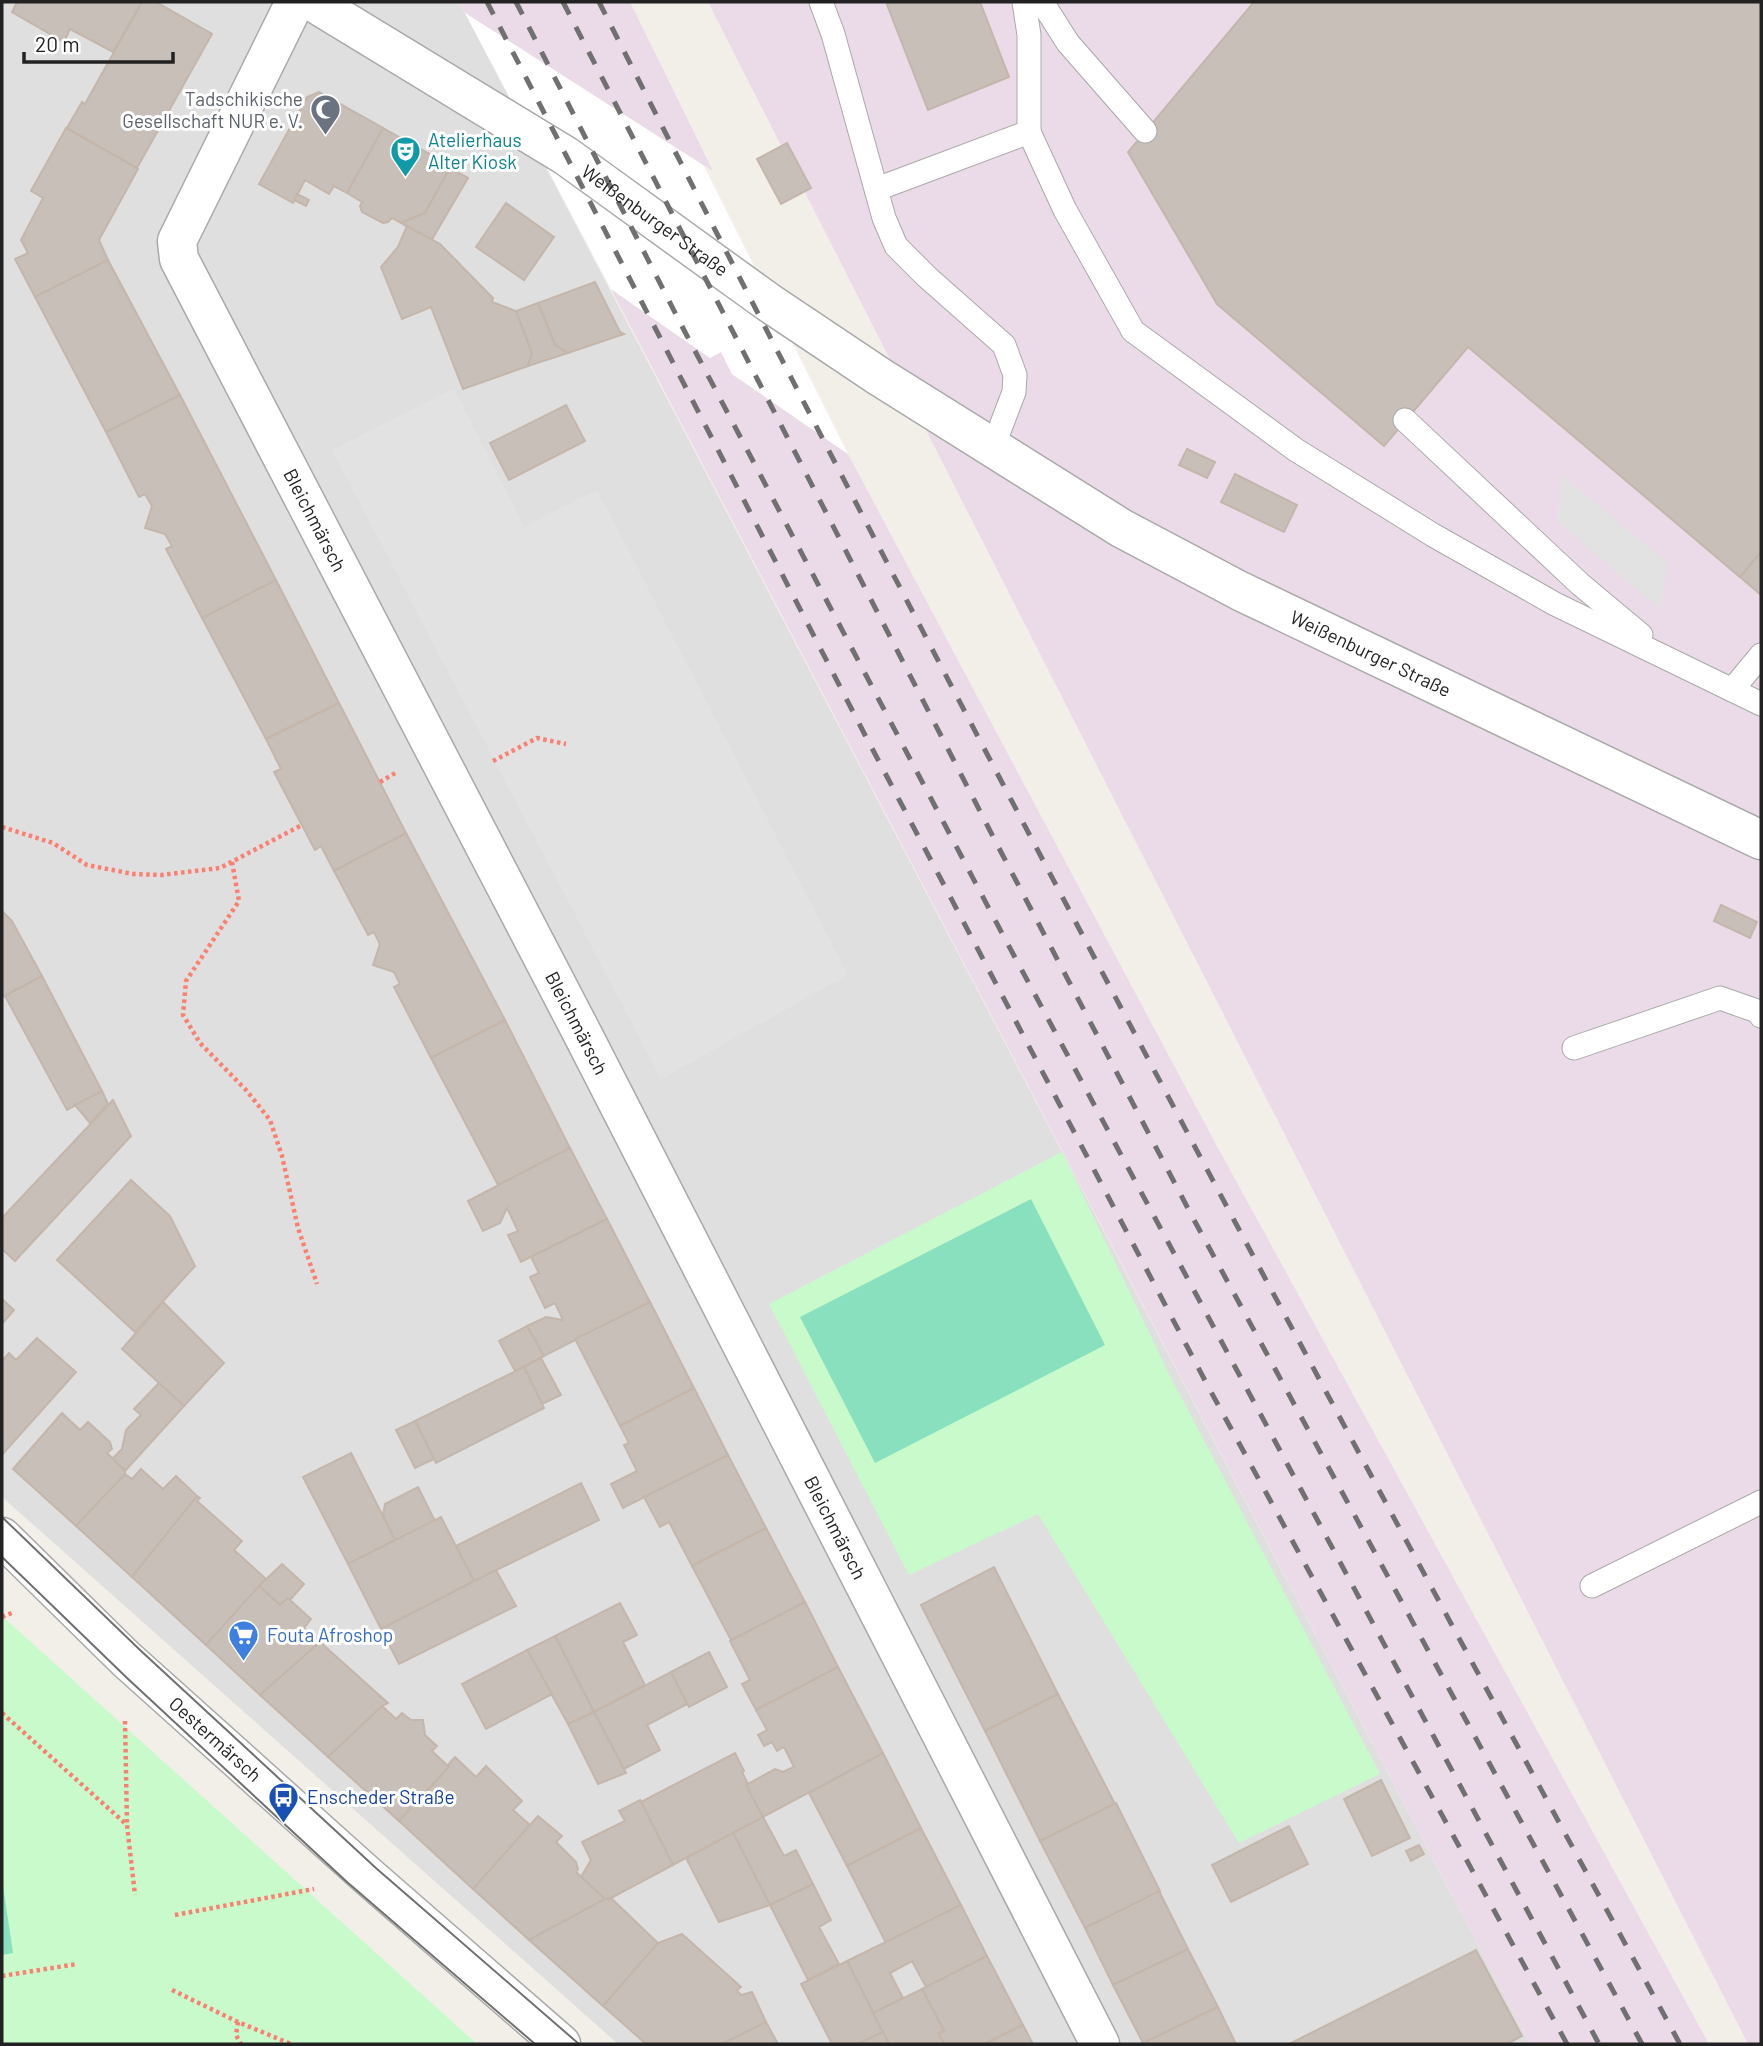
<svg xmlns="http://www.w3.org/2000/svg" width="1763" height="2046" font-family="Barlow,sans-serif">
<rect width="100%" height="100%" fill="#f2efe9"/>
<!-- residential -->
<polygon fill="#e0dfdf" points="2,2 459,2 1530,2044 618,2044 2,1497"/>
<!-- industrial -->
<g fill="#ebdbe8">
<polygon points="459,2 630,2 713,171 465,13"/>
<polygon points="708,2 1761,2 1761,2044 1748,2044"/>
<polygon points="611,289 710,358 721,352 732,374 848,454 1218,1148 1709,2044 1530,2044"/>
</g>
<!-- park -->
<g fill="#c8facc">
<polygon points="1062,1152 1171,1378 1380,1774 1239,1843 1038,1514 909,1575 769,1304"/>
<polygon points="2,1616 477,2044 2,2044"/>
</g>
<!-- pitch -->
<g fill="#88e0be">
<polygon points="1031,1199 1105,1345 875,1463 800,1317"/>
<polygon points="2,1879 13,1953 2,1955"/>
</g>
<!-- parking -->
<g fill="#e2e2e2">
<polygon points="454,388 524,527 597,490 848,975 661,1079 332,450"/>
<polygon points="1561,474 1667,562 1661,610 1557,521"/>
</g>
<!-- pier -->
<polygon fill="#fff" points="465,13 704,166 848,454 732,374 721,352 710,358 611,289"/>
<!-- building -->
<g fill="#c7bfb8" stroke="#c4b6ab" stroke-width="2">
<polygon points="17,2 142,2 113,52 70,29 64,42 12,12"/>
<polygon points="142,2 156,2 212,34 137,168 67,128 82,102 85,104"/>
<polygon points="886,2 980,2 1009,77 928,110"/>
<polygon points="1254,2 1761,2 1761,552 1740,577 1468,347 1384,446 1217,304 1128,152"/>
<polygon points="319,92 383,128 347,193 334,186 329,194 305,180 293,203 259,184 307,97"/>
<polygon points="66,128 138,169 99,240 108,260 35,297 15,259 28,253 21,240 43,198 31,191"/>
<polygon points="383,128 451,166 425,213 401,223 392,218 388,222 383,223 362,212 360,206 362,202 347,193"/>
<polygon points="787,143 811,188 781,204 757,159"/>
<polygon points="450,168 468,178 431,241 401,223 425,213"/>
<polygon points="297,194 309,200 306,206 294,200"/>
<polygon points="506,203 554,237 524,280 476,247"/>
<polygon points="407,226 440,244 493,298 492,302 516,311 532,353 528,366 463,389 431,307 402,319 381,267 398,247"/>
<polygon points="108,260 180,395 106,432 35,297"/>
<polygon points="595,282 620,332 624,334 568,353 555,345 538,303"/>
<polygon points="538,303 555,345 568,353 528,366 532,353 516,311"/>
<polygon points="180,395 276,580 202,618 166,549 172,546 165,534 145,528 152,506 145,494 139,497 106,432"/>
<polygon points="566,405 585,441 509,480 490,443"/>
<polygon points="1187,449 1215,462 1207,478 1179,465"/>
<polygon points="1235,474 1297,505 1284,532 1221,502"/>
<polygon points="1761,552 1761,595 1740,577"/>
<polygon points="276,580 339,703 266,739 202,618"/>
<polygon points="339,703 406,833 334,871 321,846 315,850 274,772 281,769 266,739"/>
<polygon points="406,833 505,1020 431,1058 394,987 400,984 394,972 373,965 380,944 374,932 368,935 334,871"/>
<polygon points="1721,905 1757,922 1750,938 1714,921"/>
<polygon points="2,911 12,921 42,976 2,997"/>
<polygon points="42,976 102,1091 67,1110 5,996"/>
<polygon points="505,1020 570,1148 498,1185 431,1058"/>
<polygon points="102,1091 108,1104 90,1123 75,1105"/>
<polygon points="113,1100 131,1136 15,1261 2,1249 2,1218"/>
<polygon points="570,1148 607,1219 521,1262 508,1235 518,1231 507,1208 500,1223 483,1231 468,1201"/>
<polygon points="131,1180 170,1216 195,1266 135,1332 57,1260"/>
<polygon points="607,1219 650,1302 544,1356 527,1326 546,1317 563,1320 555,1303 545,1308 530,1277 539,1273 531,1257"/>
<polygon points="2,1299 14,1310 2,1324"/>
<polygon points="163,1302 224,1363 184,1406 122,1349"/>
<polygon points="650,1302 694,1388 620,1426 575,1339"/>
<polygon points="527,1326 544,1356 515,1371 499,1341"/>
<polygon points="37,1338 76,1372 2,1455 2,1361 9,1353 16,1360"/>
<polygon points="541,1358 561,1395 542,1404 524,1367"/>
<polygon points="524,1367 544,1408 436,1463 415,1421"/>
<polygon points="159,1383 184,1406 125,1471 112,1459 122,1449 126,1430 141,1415 134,1409"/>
<polygon points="694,1388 728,1455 623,1508 611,1484 637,1471 624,1445 629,1443 620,1426"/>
<polygon points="62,1413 80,1430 88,1422 110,1442 112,1449 107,1453 125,1471 125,1474 76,1526 13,1469"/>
<polygon points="415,1421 434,1459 415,1468 396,1430"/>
<polygon points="351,1453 395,1540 348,1564 303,1477"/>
<polygon points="728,1455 766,1528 692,1566 669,1522 660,1527 644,1497"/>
<polygon points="141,1469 163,1489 176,1476 197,1496 132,1577 76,1526 125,1474 132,1479"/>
<polygon points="581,1483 599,1520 474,1581 456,1546"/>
<polygon points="418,1487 435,1521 395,1540 383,1515 385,1504"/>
<polygon points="197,1496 200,1498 197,1501 242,1541 234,1550 266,1579 206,1645 132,1577"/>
<polygon points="441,1517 474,1581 381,1629 348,1564"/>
<polygon points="766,1528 805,1602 731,1640 692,1566"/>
<polygon points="282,1564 304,1584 290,1600 288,1598 280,1605 259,1586"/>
<polygon points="994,1567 1058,1694 985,1731 921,1605"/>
<polygon points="496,1570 516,1606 399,1664 381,1629"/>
<polygon points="259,1586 280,1605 288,1598 311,1619 304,1628 320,1642 260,1695 206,1645"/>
<polygon points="805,1602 838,1667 756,1710 742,1684 750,1680 730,1641"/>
<polygon points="620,1603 637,1635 623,1642 645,1685 594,1712 555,1636"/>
<polygon points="555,1636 594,1712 568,1724 527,1650"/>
<polygon points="320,1642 388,1703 382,1706 328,1757 260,1695"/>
<polygon points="527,1650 552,1694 486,1729 462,1684"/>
<polygon points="709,1652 727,1687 689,1707 671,1672"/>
<polygon points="838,1667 883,1753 763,1817 746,1785 775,1769 783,1772 794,1767 784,1747 777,1751 772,1742 764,1746 758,1735 767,1730 756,1710"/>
<polygon points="671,1672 687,1704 647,1725 660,1750 624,1769 594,1712"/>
<polygon points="1058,1694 1115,1804 1040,1841 985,1731"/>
<polygon points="382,1706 396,1719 402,1713 411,1720 423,1720 425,1735 437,1746 432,1751 449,1767 399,1821 328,1757"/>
<polygon points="594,1712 626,1773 598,1784 568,1724"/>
<polygon points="735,1753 744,1771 742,1772 748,1784 746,1785 763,1817 673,1865 641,1802"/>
<polygon points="883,1753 921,1828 847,1866 809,1793"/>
<polygon points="455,1757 476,1777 486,1766 522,1801 513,1810 530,1825 473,1889 399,1821 449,1767 447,1766"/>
<polygon points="1381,1780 1410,1838 1372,1856 1344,1799"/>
<polygon points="640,1800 673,1865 611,1898 605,1899 581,1877 591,1860 582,1842 625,1821 619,1811"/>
<polygon points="1116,1803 1160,1891 1085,1928 1040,1841"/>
<polygon points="538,1816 562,1836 556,1842 576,1862 578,1869 576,1872 605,1899 529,1940 473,1889"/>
<polygon points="763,1817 784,1856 796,1850 813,1884 770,1905 733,1833"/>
<polygon points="1289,1826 1308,1864 1231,1902 1212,1865"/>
<polygon points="921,1828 961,1905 886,1943 847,1866"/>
<polygon points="733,1833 770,1905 719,1922 686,1858"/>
<polygon points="1419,1845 1424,1854 1411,1861 1406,1851"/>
<polygon points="813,1884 831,1920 819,1927 839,1964 808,1980 770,1905"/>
<polygon points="1159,1891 1188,1949 1113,1985 1085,1928"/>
<polygon points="611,1898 658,1943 603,2006 529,1940 605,1899"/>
<polygon points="961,1905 987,1956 926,1987 912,1961 890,1973 903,1998 873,2013 847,1961"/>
<polygon points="682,1934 741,1987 737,1990 741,1995 752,1992 766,2022 722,2044 646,2044 603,2006 658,1943"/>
<polygon points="1188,1949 1218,2007 1143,2043 1113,1985"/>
<polygon points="1476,1950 1522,2036 1507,2044 1289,2044"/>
<polygon points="987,1956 1023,2025 984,2044 944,2044 938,2033 944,2031 922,1989"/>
<polygon points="847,1961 883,2032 858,2044 832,2044 801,1984"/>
<polygon points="922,1989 944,2031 938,2033 944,2044 889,2044 873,2013"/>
<polygon points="1218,2007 1236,2044 1144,2044 1143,2043"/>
<polygon points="766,2022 778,2044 722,2044"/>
<polygon points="1023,2025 1033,2044 984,2044"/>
<polygon points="883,2032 889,2044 858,2044"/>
</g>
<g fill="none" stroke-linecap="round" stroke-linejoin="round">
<defs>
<g id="service">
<polyline points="821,2 833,34 884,218 896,246 927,277 1004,345 1015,375 1014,392 993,447"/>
<polyline points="1042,2 1068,43 1145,131"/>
<polyline points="1029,132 1065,210 1133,331 1296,450 1433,535 1555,604 1761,704"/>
<polyline points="877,189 1029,132 1029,35 1024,2"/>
<polyline points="1405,420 1580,584 1641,635"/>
<polyline points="1732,690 1761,655"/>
<polyline points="1574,1048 1720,998 1757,1011 1761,1016"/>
<polyline points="1592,1586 1761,1502"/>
</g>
<g id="minor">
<path id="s1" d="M 295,2 L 177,241 L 179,259 L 582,1033 L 1100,2044"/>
<path id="s2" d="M 2,1537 L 126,1659 L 369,1877 L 561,2044"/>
</g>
<g id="tertiary">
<path id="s3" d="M 313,2 L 566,156 L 768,302 L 880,377 L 1121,528 L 1240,591 L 1761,840"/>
</g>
</defs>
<!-- service casing -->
<use href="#service" stroke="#a9a9a9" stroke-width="25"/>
<!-- minor casing -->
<use href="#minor" stroke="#a9a9a9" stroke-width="41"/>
<!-- tertiary casing -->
<use href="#tertiary" stroke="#a9a9a9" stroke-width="41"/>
<!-- path -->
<g stroke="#fa8072" stroke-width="4.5" stroke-dasharray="3.5 3.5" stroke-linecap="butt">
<polyline points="493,761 537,738 566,744"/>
<polyline points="380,782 397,772"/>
<polyline points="2,827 53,843 87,865 133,874 161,875 220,868 302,825"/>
<polyline points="232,862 239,901 186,981 183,1015 200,1043 246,1090 270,1120 282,1156 298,1228 317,1284"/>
<polyline points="2,1617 14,1612"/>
<polyline points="2,1713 127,1825 135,1895"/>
<polyline points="125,1721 127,1824"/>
<polyline points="175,1915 314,1889"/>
<polyline points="2,1976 77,1964"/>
<polyline points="172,1990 238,2022 291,2044"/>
<polyline points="238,2022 236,2035 241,2044"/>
</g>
<!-- service -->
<use href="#service" stroke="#fff" stroke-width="23"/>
<!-- minor -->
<use href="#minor" stroke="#fff" stroke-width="38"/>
<!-- tertiary -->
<use href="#tertiary" stroke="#fff" stroke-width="38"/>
<!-- tram -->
<g stroke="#707070" stroke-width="2">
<polyline points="2,1517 140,1650 377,1869 579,2044"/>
<polyline points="2,1557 127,1678 347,1882 535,2044"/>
</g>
<!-- rail -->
<g stroke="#707070" stroke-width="5" stroke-dasharray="14 14" stroke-linecap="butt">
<polyline points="487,2 865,735 1210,1390 1567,2044"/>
<polyline points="516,2 685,332 1004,937 1599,2044"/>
<polyline points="563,2 1001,852 1193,1218 1642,2044"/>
<path d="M 599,2 C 947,689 1310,1368 1680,2044"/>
</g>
</g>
<!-- icons -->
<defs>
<symbol id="mosque-pin" viewBox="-11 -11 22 30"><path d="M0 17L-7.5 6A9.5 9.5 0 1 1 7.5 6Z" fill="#6b7280" stroke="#fff"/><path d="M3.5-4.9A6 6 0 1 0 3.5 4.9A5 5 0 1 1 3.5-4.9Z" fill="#fff"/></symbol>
<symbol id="theatre-pin" viewBox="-11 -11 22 30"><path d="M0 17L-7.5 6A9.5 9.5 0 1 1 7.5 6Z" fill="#0f9aa8" stroke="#fff"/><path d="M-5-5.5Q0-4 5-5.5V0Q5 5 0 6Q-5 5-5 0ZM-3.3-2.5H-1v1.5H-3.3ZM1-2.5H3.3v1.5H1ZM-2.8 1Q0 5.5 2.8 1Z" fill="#fff"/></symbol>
<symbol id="supermarket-pin" viewBox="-11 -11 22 30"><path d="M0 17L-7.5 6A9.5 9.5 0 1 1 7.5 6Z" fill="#3f7fe0" stroke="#fff"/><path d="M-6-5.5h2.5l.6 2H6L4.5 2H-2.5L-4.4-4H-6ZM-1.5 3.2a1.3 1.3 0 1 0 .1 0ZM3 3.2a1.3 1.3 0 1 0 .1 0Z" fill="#fff"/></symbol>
<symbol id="bus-pin" viewBox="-11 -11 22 30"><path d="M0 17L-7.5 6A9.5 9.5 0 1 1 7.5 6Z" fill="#1a4fb4" stroke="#fff"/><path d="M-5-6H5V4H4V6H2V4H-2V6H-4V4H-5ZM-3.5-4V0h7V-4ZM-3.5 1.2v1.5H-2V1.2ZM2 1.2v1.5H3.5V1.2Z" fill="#fff"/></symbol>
</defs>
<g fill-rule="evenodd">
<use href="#mosque-pin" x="308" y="92" width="35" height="47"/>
<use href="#theatre-pin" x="388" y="134" width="35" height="47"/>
<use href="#supermarket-pin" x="226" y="1618" width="35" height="47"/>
<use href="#bus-pin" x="266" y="1780" width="35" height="47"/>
</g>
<g text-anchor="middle" stroke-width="6" stroke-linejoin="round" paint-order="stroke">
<!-- worship labels -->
<g font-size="19" fill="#5b616d" stroke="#fff" text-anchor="end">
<text x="303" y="106">Tadschikische<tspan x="303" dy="22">Gesellschaft NUR e. V.</tspan></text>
</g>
<!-- culture labels -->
<g font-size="19" fill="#0d838f" stroke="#fff" text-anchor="start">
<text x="428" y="147">Atelierhaus<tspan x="428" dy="22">Alter Kiosk</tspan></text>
</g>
<!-- street labels -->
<g font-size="19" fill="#222" stroke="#fff">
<text dy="7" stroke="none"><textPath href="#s3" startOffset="406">Weißenburger Straße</textPath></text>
<text dy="7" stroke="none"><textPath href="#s1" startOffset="579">Bleichmärsch</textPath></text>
<text dy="7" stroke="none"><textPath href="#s3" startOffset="1244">Weißenburger Straße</textPath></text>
<text dy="7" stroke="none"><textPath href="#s1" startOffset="1146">Bleichmärsch</textPath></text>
<text dy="7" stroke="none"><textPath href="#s1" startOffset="1713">Bleichmärsch</textPath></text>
<text dy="7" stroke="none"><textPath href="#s2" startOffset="294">Oestermärsch</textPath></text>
</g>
<!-- shop labels -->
<g font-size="19" fill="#366cbe" stroke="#fff" text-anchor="start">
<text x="267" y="1642">Fouta Afroshop</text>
</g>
<!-- transit labels -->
<g font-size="19" fill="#164399" stroke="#fff" text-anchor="start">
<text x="307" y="1804">Enscheder Straße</text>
</g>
</g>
<!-- border -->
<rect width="1763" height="2046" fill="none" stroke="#222222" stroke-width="7"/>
<!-- scale -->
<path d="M24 52v10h149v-10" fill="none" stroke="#222222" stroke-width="3.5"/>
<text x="35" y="52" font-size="21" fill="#222222" stroke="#ffffff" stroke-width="5" paint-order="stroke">20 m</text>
</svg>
